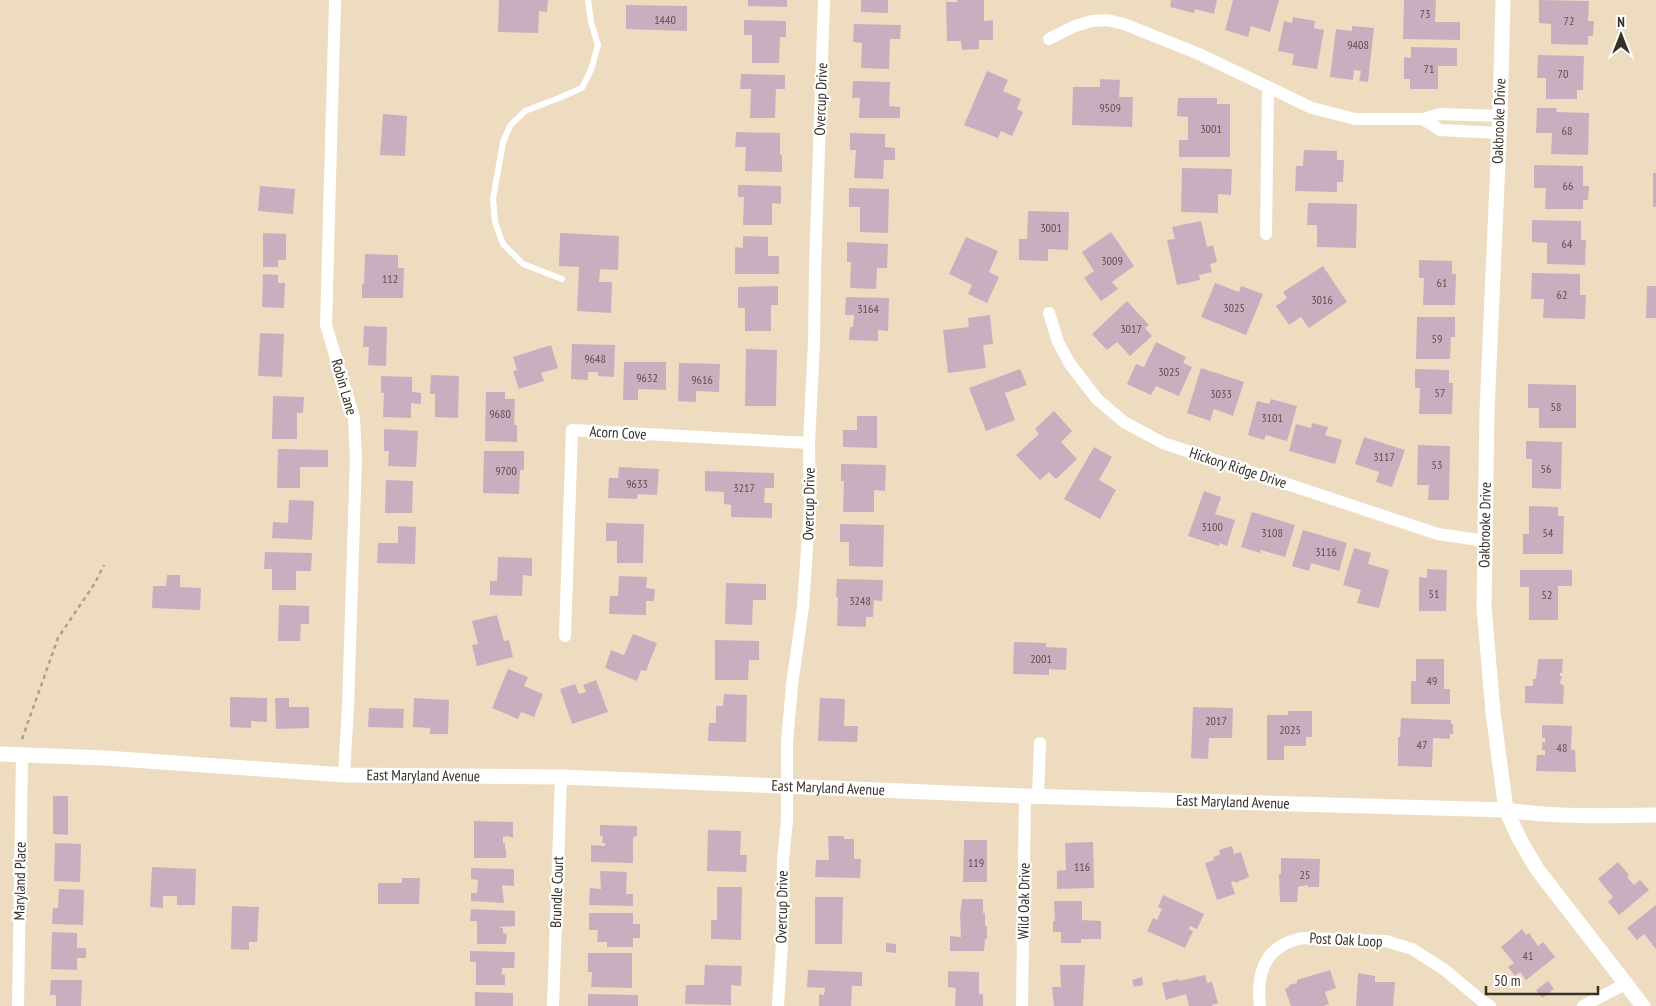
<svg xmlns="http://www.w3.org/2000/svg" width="1656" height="1006" font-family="'PT Sans Narrow',sans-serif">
<rect width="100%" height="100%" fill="#eedcc1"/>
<!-- building -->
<g fill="#caaec0">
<polygon points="499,0 548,0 547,12 539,11 538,33 498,32"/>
<polygon points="748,0 787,0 787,7 748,6"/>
<polygon points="861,0 888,0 888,13 861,12"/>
<polygon points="957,0 984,0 984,21 993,20 993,40 979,40 979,49 962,50 961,41 947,41 946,2 957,2"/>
<polygon points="1171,0 1217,0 1214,14 1195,9 1194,13 1170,7"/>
<polygon points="1233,0 1279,0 1270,32 1251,26 1248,37 1225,30"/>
<polygon points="1404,0 1436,0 1435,22 1460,22 1460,40 1403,39"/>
<polygon points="1539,0 1589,1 1588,21 1594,21 1593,36 1588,36 1588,45 1551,44 1551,24 1539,23"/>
<polygon points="626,5 687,6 687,31 626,29"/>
<polygon points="1293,17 1315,21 1314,28 1324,30 1317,69 1292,65 1294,54 1278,51 1284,21 1292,23"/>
<polygon points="744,20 786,21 786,37 780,37 779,63 752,63 752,35 744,35"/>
<polygon points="854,24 901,25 900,39 890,39 889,69 861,68 862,43 853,42"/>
<polygon points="1352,26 1374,28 1368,82 1359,81 1361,71 1354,70 1353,80 1330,77 1336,29 1352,31"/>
<polygon points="1411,47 1457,48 1457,66 1438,66 1438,89 1410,89 1410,79 1404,79 1404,57 1411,58"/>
<polygon points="1538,55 1584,56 1583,90 1577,90 1577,99 1546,99 1546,78 1537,78"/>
<polygon points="987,71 1008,80 1003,91 1021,99 1017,109 1023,112 1012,136 1001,131 998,138 964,125"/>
<polygon points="741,74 785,75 785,89 776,89 775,118 750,118 751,89 740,89"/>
<polygon points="1100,79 1120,80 1119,97 1133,97 1132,127 1072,125 1073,87 1100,87"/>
<polygon points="853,81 890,82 889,106 900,107 900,118 859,118 860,98 852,98"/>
<polygon points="1178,98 1217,98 1217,104 1230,104 1230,157 1179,157 1179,140 1188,140 1188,117 1177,116"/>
<polygon points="1537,108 1557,108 1556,112 1589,113 1588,155 1551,154 1552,133 1536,133"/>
<polygon points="383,114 407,116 405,156 380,155"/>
<polygon points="736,132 780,133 780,155 782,155 782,172 745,171 746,147 735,147"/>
<polygon points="850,133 885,134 885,147 895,148 895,160 884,160 883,179 854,178 856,150 850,150"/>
<polygon points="1304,150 1337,151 1337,160 1344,160 1343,182 1337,182 1337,192 1295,191 1296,166 1303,166"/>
<polygon points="1534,165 1583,166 1583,186 1589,186 1588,200 1583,200 1583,209 1545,209 1546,188 1534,188"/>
<polygon points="1182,168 1232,169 1231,195 1218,194 1218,213 1181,212"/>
<rect x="1653" y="173" width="3" height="34"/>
<polygon points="738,185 781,186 781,204 772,203 772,225 743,225 744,197 738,197"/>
<polygon points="260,186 295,189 293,214 258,211"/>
<polygon points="849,188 889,189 888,233 860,232 860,207 849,207"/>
<polygon points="1308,203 1357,204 1356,248 1317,247 1317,225 1307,225"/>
<polygon points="1028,211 1069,212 1068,250 1048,249 1048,261 1019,260 1019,239 1027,239"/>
<polygon points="1532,220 1581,221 1581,240 1586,240 1585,265 1547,264 1547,243 1532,242"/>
<polygon points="1201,221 1207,247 1213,245 1217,262 1210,264 1212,272 1199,275 1200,280 1177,285 1167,240 1175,239 1172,227"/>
<polygon points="1111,232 1134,266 1112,282 1118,289 1101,301 1084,278 1094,271 1082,252"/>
<polygon points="263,233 286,234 286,260 278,260 278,267 263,267"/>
<polygon points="560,233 619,236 618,270 600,269 599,282 612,282 611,313 577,311 579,267 559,266"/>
<polygon points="743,236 768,237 768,256 779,256 779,274 735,274 735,247 743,248"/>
<polygon points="966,237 998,251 989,272 999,277 987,303 968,294 972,285 949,274"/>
<polygon points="847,242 888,244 887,268 877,268 876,289 850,288 851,262 847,262"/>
<polygon points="365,254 398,255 398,268 404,268 403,298 362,298 362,284 364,284"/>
<polygon points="1419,260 1452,261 1452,274 1456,274 1455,305 1423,305 1424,278 1419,278"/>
<polygon points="1323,266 1347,302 1309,328 1301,317 1289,325 1276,306 1287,298 1283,292"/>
<polygon points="1532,273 1580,274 1580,295 1586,295 1585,319 1543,318 1544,299 1531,299"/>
<polygon points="263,274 278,275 278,283 285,283 284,308 262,307"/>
<polygon points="1215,283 1239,292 1241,286 1263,294 1246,335 1201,317"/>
<polygon points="778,286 778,305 771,305 771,331 745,331 745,308 738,308 738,287"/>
<polygon points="1647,286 1656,286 1656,318 1646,318"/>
<polygon points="846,297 889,298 888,331 878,330 878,341 849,340 850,327 853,327 854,315 845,315"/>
<polygon points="1127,301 1149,325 1145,328 1152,336 1130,356 1117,342 1107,350 1092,334"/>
<polygon points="990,315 993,344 983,345 986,368 948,373 943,330 969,327 968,318"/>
<polygon points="1417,317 1455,317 1455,337 1451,337 1450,359 1416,359"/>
<polygon points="364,326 387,327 386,366 368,365 369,347 363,347"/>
<polygon points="260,333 284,334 282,377 258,376"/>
<polygon points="1156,342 1186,357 1183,363 1192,367 1179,396 1156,386 1151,395 1127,384 1136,364 1144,367"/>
<polygon points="572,344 615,345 614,377 598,376 598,372 588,372 588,380 571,379"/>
<polygon points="551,345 558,368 541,373 544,381 519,389 513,371 517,370 513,357"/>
<polygon points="746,349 777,350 776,406 745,406"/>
<polygon points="624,362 666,362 666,390 638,389 638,400 623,400"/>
<polygon points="679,363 720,364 719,392 696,391 696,402 678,401"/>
<polygon points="1201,368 1244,382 1233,416 1214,409 1210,421 1187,413"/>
<polygon points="1020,369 1027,385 1005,393 1015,420 986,431 969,388"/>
<polygon points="1415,369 1449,370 1449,383 1453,383 1452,414 1419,414 1420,388 1415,388"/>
<polygon points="431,375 459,376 458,418 435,417 435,394 430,394"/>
<polygon points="381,376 412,377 412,392 421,393 421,404 411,403 411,418 383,417 384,393 381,393"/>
<polygon points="1528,384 1576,385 1576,428 1539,428 1539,408 1528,408"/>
<polygon points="486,392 505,392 505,399 515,399 514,425 517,425 517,442 485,441"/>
<polygon points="273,396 304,397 303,413 297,413 297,439 272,439"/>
<polygon points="1271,399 1297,406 1287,441 1266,435 1264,440 1248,435 1257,401 1269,404"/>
<polygon points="1054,411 1072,431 1061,442 1077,459 1056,479 1049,472 1040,480 1016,455 1039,434 1035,429"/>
<polygon points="857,416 877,416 877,448 843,447 843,430 857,430"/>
<polygon points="1312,423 1328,427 1325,435 1342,440 1335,464 1289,451 1296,424 1311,428"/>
<polygon points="384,429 418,431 416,467 388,466 389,451 384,451"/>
<polygon points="1364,437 1405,450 1392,487 1376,482 1379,472 1355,464"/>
<polygon points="1526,441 1562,442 1561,489 1532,488 1532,459 1526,459"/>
<polygon points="1418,445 1450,446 1449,500 1428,500 1429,485 1417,485"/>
<polygon points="1094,447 1112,457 1099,480 1116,490 1100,519 1064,499"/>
<polygon points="278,449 328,450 328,467 300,467 300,488 277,488"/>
<polygon points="484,451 524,451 524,470 520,470 519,494 483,493"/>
<polygon points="841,464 886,465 885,491 874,490 874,512 843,512 844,481 841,481"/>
<polygon points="619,467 659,469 657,495 638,494 637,499 608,498 609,478 618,478"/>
<polygon points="705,471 774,473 774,488 765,488 764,503 772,503 772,518 731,517 731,505 724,504 724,492 705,491"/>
<polygon points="386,480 413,481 412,513 385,513"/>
<polygon points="1204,491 1221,497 1215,514 1235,520 1227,546 1220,543 1219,546 1188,536"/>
<polygon points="289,500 314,501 312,540 272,538 273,522 288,523"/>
<polygon points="1529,506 1558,507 1558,516 1564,516 1563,554 1523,554 1523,534 1529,534"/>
<polygon points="1252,512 1295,525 1285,557 1261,550 1260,553 1241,547"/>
<polygon points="606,523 644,524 643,563 617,563 617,541 606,541"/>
<polygon points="840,524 884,525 883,567 849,566 849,542 840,542"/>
<polygon points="398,526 416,527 415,564 377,563 378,543 398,543"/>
<polygon points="1303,530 1347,543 1339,571 1311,563 1309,571 1292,566"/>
<polygon points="1354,548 1371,553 1368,564 1389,570 1379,608 1357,603 1361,590 1343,585"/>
<polygon points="265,552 312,553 311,571 296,571 296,590 272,590 272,569 264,569"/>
<polygon points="498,557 532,558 532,576 523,575 522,596 490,595 490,581 497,581"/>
<polygon points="1427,569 1447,570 1446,611 1419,611 1419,577 1427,578"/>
<polygon points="1520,570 1572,570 1572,586 1558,586 1558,620 1529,620 1529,587 1520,587"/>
<polygon points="167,575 180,575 180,587 201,588 200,610 152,608 153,586 166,586"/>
<polygon points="619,576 647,577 646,588 655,589 654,601 646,601 646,615 609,614 610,596 618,596"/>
<polygon points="837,579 883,580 882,601 874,600 873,617 866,617 866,627 837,626 838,597 836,597"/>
<polygon points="726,583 766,584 766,600 753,600 752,625 725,624"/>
<polygon points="279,605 309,606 309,624 301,624 300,641 278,641"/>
<polygon points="497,615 504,641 509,640 513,657 477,666 472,645 478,644 472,621"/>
<polygon points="633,634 657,643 646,671 641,670 637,681 605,668 611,650 624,655"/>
<polygon points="715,640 759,641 759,660 749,660 748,680 715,680"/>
<polygon points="1014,642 1046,643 1046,647 1067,648 1066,670 1049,669 1049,675 1013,674"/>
<polygon points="1416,659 1444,659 1444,689 1450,689 1450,704 1411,704 1411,681 1416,681"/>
<polygon points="1538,659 1563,659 1562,673 1560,673 1560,676 1562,676 1560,683 1564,686 1563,704 1525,703 1525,686 1533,686 1533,679 1536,679"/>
<polygon points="508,669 528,677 524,686 543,694 534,717 521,712 518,719 492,708"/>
<polygon points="596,680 608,712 572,724 560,689 575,684 579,694 586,692 583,685"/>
<polygon points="724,694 747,695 746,742 708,741 709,723 716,723 716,706 723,706"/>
<polygon points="230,697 267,698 267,722 251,721 251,728 230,727"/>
<polygon points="275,698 289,698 289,707 309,707 309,728 276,729"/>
<polygon points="414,698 449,700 448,734 430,734 430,728 413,727"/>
<polygon points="820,698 845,699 844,726 858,726 857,742 818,741"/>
<polygon points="1193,707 1233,708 1232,738 1209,738 1208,759 1191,758"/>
<polygon points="369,708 404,709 403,728 368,727"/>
<polygon points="1288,711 1312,711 1312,737 1306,737 1306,746 1284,746 1284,760 1267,760 1267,715 1288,715"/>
<polygon points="1401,718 1451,720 1451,724 1453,724 1453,734 1450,734 1450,739 1433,738 1432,767 1398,766 1398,737 1400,737"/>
<polygon points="1542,725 1572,726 1571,750 1575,750 1576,772 1536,771 1537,755 1545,755 1545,750 1542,750 1542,742 1545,743 1545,738 1542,738"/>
<polygon points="53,796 68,796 68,835 53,834"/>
<polygon points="474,821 513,822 513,838 508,836 503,837 503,843 505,843 505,849 506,849 506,858 474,858"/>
<polygon points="600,825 637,826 637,836 633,837 633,863 591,862 591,845 605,846 605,843 602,843 603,836 600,836"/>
<polygon points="708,830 741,831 740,855 747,855 746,872 707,871"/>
<polygon points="828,836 844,836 844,839 854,839 854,859 861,859 860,878 815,877 816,860 829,860"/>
<polygon points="964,840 987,840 987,882 963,882"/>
<polygon points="1093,842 1094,888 1057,889 1057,871 1066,870 1065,843"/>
<polygon points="55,843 81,844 80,882 54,881"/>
<polygon points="1232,846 1234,854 1241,852 1249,877 1235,883 1234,881 1231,882 1235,894 1217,900 1205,863 1214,860 1213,857 1220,855 1219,850"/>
<polygon points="1281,858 1320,859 1319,887 1308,887 1308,885 1298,887 1297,902 1280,902 1279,874 1281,874"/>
<polygon points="1618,862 1629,875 1627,877 1634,885 1640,880 1649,890 1619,915 1608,902 1613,897 1598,879"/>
<polygon points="152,867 196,869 195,905 177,905 177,896 163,896 163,908 150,907"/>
<polygon points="471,868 514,869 514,886 502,885 504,903 471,901 471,893 477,893 478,880 471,879"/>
<polygon points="600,871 627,872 626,894 633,894 633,906 589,905 590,888 601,889"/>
<polygon points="402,878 420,878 419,904 378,904 378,883 402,883"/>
<polygon points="717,887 742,887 741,940 711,939 711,920 717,920"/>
<polygon points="59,889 84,890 83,925 52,924 53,908 58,908"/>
<polygon points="1163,895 1204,914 1197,929 1190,926 1189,929 1193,931 1185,948 1147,931 1153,918 1157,920 1162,909 1158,907"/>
<polygon points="815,897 843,897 842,944 815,944"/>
<polygon points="962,899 983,899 983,913 985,913 985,926 987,926 987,939 985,939 984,951 950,951 950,936 961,937 960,916"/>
<polygon points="1054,901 1082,901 1082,920 1101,921 1101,939 1081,939 1081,943 1061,943 1061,932 1053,932 1053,921 1055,921"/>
<polygon points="1656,905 1656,949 1644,934 1637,940 1627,928"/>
<polygon points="232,906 259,907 257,942 249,942 249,950 231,949"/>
<polygon points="471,909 515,911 515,926 500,927 500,928 503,928 503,933 507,934 506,944 477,944 477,921 470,921"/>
<polygon points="589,913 633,913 633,924 640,924 640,938 633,938 633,947 607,947 607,942 597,942 598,930 589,930"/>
<polygon points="1522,929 1526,935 1529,933 1538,946 1543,942 1555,957 1526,980 1520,972 1515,976 1508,967 1514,963 1501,947"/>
<polygon points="52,932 77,933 77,948 86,948 86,958 77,958 77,970 51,969"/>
<polygon points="886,943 896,944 896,953 886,952"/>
<polygon points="470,951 515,952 514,968 502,968 502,974 499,974 505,975 505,985 476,985 476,962 470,962"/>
<polygon points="588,953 632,953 632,988 591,987 592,972 588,972"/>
<polygon points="705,965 742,966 741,986 731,985 731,1005 685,1004 686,985 704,985"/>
<polygon points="1060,965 1085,965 1083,1006 1054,1006 1052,987 1061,987"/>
<polygon points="808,970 862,972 862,986 852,986 851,1006 819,1006 819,994 824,995 825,988 807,987"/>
<polygon points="1330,970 1336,988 1325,992 1329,1004 1324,1006 1291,1006 1285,989 1289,987 1289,985 1297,983 1297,980"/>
<polygon points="948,971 979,972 979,994 983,994 983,1006 955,1006 956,988 948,987"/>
<polygon points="1358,973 1375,976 1375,982 1395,982 1393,1006 1356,1006"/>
<polygon points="1205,975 1207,983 1212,982 1218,1003 1212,1005 1213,1006 1189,1006 1186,994 1166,1000 1162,983 1179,979 1179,981"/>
<polygon points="1142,977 1143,985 1134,987 1132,980"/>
<polygon points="51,980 82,980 81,1006 56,1006 56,995 50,995"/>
<polygon points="1548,981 1554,989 1542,998 1536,990"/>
<polygon points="475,992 513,993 513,1006 475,1006"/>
<polygon points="588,994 638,995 638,1006 588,1006"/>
</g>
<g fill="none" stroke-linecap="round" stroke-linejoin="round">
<!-- path -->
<polyline stroke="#ad9f89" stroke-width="2.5" stroke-dasharray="4 4" stroke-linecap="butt" points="22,739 58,638 95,583 104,565"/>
<!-- service -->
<polyline stroke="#fff" stroke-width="6" points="562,279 523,264 503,244 495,222 493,199 503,142 510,126 525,111 559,98 582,88 591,70 598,45 591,22 588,0"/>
<!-- minor -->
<g stroke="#fff" stroke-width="12">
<polyline points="335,0 326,325 354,418 356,458 348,707 344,775"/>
<polyline points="1049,39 1075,26 1092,21 1107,20 1124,24 1199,54 1312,108 1355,119 1423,119 1440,114 1500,116"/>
<polyline points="1423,119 1440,130 1499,133"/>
<polyline points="1266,234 1268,88"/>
<polyline points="1049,313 1058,342 1070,364 1097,399 1124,422 1163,443 1438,534 1485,541"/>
<polyline points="565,636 572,430 809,443"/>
<polyline points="1038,796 1040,743"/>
<polyline points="18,1006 22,756"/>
<polyline points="553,1006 561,777"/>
<polyline points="778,1006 782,942 783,860 787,820 787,742 792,685 803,607 810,506 809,443 814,342 815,269 824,0"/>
<polyline points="1022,1006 1025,796"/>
<path d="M 1260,1006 C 1256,971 1266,945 1303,938 L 1386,941 L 1412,949 L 1445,970 L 1482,1001 L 1490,1006"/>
<polyline points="1583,1006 1627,983"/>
</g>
<!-- tertiary -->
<g stroke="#fff" stroke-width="15">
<polyline points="1503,0 1500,116 1487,411 1484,607 1493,712 1506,810 1520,840 1537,869 1643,1006"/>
<path id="s1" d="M 0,754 L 105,758 L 344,775 L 561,777 L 1025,796 L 1506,810 C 1556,817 1606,816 1656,815"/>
</g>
</g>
<g text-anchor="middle" stroke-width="4.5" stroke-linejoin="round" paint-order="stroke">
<!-- number labels -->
<g font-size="12" fill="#5c504c">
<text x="1425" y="18">73</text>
<text x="665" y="24">1440</text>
<text x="1569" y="25">72</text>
<text x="1358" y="49">9408</text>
<text x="1429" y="73">71</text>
<text x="1563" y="78">70</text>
<text x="1110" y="112">9509</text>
<text x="1211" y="133">3001</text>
<text x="1567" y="135">68</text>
<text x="1568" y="190">66</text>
<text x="1051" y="232">3001</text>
<text x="1567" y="248">64</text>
<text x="1112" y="265">3009</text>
<text x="390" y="283">112</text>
<text x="1442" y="287">61</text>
<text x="1562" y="299">62</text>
<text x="1322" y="304">3016</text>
<text x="1234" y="312">3025</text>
<text x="868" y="313">3164</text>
<text x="1131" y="333">3017</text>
<text x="1437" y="343">59</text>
<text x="595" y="363">9648</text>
<text x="1169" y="376">3025</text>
<text x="647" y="382">9632</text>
<text x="702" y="384">9616</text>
<text x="1440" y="397">57</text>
<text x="1221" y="398">3033</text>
<text x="1556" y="411">58</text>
<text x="500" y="418">9680</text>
<text x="1272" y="422">3101</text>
<text x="1384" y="461">3117</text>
<text x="1437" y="469">53</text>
<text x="1546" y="473">56</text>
<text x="506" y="475">9700</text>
<text x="637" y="488">9633</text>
<text x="744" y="492">3217</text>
<text x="1212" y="531">3100</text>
<text x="1272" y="537">3108</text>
<text x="1548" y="537">54</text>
<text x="1326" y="556">3116</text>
<text x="1434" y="598">51</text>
<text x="1547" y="599">52</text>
<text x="860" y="605">3248</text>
<text x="1041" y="663">2001</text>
<text x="1432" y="685">49</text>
<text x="1216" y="725">2017</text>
<text x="1290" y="734">2025</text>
<text x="1422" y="749">47</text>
<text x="1562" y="752">48</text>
<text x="976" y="867">119</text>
<text x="1082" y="871">116</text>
<text x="1305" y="879">25</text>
<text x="1528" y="960">41</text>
</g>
<!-- street labels -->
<g font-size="15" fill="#373025" stroke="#fff">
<text transform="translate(821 99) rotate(-88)" y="5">Overcup Drive</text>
<text transform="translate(1499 121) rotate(-88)" y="5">Oakbrooke Drive</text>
<text transform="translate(344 387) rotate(74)" y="5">Robin Lane</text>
<text transform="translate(618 433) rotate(3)" y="5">Acorn Cove</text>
<text transform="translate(1238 468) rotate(18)" y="5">Hickory Ridge Drive</text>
<text transform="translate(809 504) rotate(-89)" y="5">Overcup Drive</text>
<text transform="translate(1485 525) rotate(-89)" y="5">Oakbrooke Drive</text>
<text dy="5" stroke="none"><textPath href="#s1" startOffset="424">East Maryland Avenue</textPath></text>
<text dy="5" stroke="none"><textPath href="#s1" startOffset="829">East Maryland Avenue</textPath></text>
<text dy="5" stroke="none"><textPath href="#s1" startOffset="1234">East Maryland Avenue</textPath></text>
<text transform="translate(20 881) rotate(-89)" y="5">Maryland Place</text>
<text transform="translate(557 892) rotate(-88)" y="5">Brundle Court</text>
<text transform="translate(1024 901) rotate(-89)" y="5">Wild Oak Drive</text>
<text transform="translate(782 907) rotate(-89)" y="5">Overcup Drive</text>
<text transform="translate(1346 940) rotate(3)" y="5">Post Oak Loop</text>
</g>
</g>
<!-- north arrow -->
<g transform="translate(1621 35)" stroke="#ffffff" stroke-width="4" paint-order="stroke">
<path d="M0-4L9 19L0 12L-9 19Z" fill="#373025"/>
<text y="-8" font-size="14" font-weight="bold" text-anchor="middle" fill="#373025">N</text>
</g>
<!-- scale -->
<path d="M1486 986v8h112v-8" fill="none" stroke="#373025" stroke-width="2.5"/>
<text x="1494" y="986" font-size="15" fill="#373025" stroke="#ffffff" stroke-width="4" paint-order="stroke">50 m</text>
</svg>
